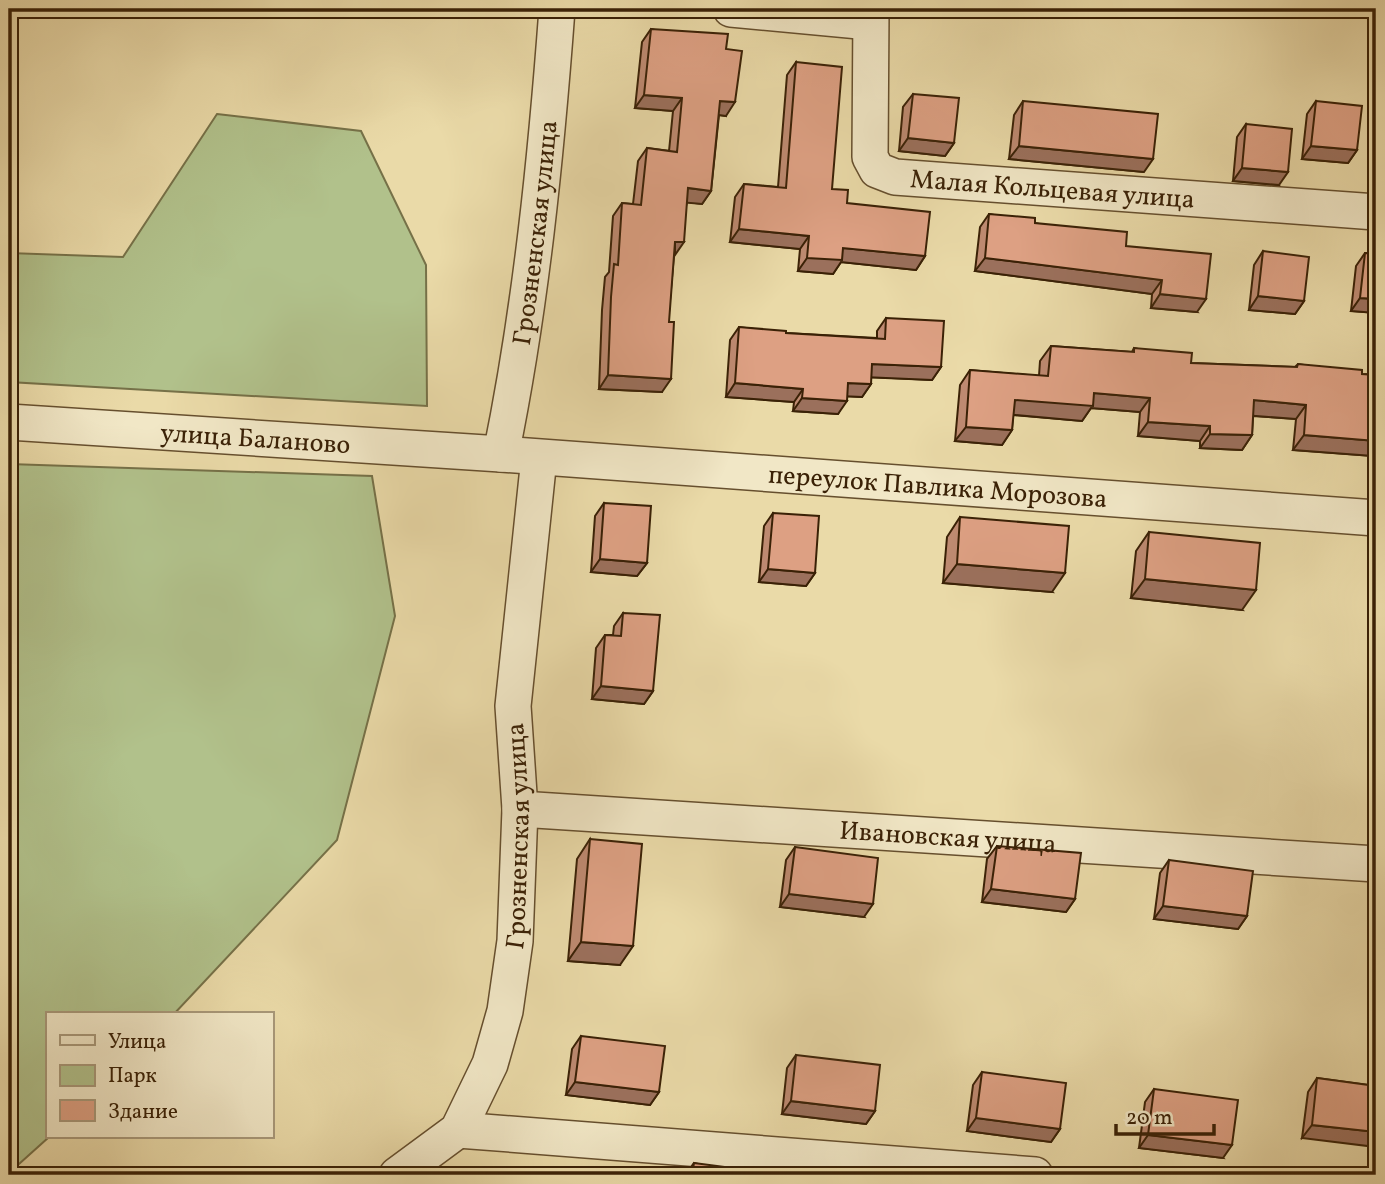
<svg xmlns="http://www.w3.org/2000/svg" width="1385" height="1184" font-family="Vollkorn,serif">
<rect width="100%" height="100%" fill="#eadaa8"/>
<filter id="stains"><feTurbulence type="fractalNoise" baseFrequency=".00286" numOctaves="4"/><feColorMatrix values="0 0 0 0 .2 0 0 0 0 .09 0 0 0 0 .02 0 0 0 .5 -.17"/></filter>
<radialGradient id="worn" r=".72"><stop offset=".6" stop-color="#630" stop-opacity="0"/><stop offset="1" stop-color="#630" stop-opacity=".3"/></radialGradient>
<!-- green -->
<g fill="#b1c18b" stroke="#767148" stroke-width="2">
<polygon points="217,114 361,131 426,265 427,406 9,382 9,253 123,257"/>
<polygon points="9,464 372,476 395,616 337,840 174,1014 47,1014 49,1137 9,1173"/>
</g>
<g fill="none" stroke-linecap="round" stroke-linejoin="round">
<defs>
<g id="minor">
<polyline points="731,9 870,22"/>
<path id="s1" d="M 871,9 L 870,157 L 877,170 L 895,177 L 1376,212"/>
<path id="s2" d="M 9,422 L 501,454 L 1376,518"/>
<path id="s3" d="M 501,454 C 531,307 546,157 557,9"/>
<path id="s4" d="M 520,809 L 1376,864"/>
<polyline points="458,1130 1035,1175"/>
<path id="s5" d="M 397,1175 L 458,1130 L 490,1064 L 505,1011 L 515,941 L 520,809 L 513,706 L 539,458"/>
</g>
</defs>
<!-- minor casing -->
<use href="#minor" stroke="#664f2e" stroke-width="38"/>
<!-- minor -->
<use href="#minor" stroke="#f1e7c6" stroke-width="35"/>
</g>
<!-- wall -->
<g fill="#be8a71" stroke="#3a2106" stroke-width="2">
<polygon points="651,29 726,49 726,116 719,115 711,191 702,204 687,202 674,255 662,392 599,389 602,310 605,277 609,272 613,216 622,203 633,204 638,161 647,148 669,151 673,111 635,108 642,42"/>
<polygon points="796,62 832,189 847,203 925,256 916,270 841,262 833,274 798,271 800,249 730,242 735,197 744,184 778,187 787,75"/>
<polygon points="913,94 954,143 945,156 899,151 903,107"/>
<polygon points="1023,101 1144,172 1009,159 1014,115"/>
<polygon points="1316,101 1357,150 1348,163 1302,159 1307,114"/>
<polygon points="1246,124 1279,185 1233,181 1237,137"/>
<polygon points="989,214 1035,223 1126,246 1197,312 1151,308 1152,294 975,271 980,227"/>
<polygon points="1263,251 1304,301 1295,314 1249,310 1254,265"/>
<polygon points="1365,253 1376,254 1376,313 1351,311 1356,266"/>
<polygon points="886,318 941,367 932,380 871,377 871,384 862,397 847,396 838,414 793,411 794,402 726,397 730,340 739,327 786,333 877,338 877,331"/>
<polygon points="1051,346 1132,352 1134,348 1191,363 1295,367 1298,364 1362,374 1376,375 1376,467 1372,467 1373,456 1293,450 1296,419 1253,416 1252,435 1242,450 1200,448 1200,441 1138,436 1140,412 1091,408 1082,421 1013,415 1012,430 1002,445 955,441 960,385 970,370 1039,376 1040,361"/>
<polygon points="604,503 647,563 637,576 591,572 595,516"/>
<polygon points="773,513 815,573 806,586 759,582 764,526"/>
<polygon points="960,517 1052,592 943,583 947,537"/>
<polygon points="1149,532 1242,610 1131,598 1136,551"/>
<polygon points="623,613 653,691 644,704 592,699 596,648 605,635 613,635 614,626"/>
<polygon points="1376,687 1376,781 1369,780 1374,690"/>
<polygon points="590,839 620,965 568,961 577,859"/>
<polygon points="997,846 1075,899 1066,912 982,902 987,859"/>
<polygon points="795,847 864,917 780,907 786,860"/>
<polygon points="1169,860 1247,916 1238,929 1154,919 1160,873"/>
<polygon points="581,1036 659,1092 650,1105 566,1095 572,1049"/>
<polygon points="796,1055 875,1111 866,1124 782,1114 787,1068"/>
<polygon points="982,1072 1060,1129 1051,1142 967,1131 973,1085"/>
<polygon points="1317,1078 1376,1086 1302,1138 1308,1092"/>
<polygon points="1154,1089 1223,1158 1139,1148 1145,1102"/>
<polygon points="694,1163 732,1172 762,1175 612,1175 615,1170 686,1174"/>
</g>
<!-- shaded-wall -->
<g fill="#9b705c" stroke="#3a2106" stroke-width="2">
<polygon points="644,95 682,98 673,111 635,108"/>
<polygon points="720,101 735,102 726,116 711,114"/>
<polygon points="908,138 954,143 945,156 899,151"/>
<polygon points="1019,146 1153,159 1144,172 1009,159"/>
<polygon points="1311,146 1357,150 1348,163 1302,159"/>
<polygon points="1242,168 1288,172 1279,185 1233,181"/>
<polygon points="688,188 711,191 702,204 679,202"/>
<polygon points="739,229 809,236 800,249 730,242"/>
<polygon points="675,242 684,242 675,255"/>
<polygon points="843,248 925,256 916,270 841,262 833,274 798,271 807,258"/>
<polygon points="985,258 1162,280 1152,294 975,271"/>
<polygon points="1160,294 1206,299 1197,312 1151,308"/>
<polygon points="1258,296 1304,301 1295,314 1249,310"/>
<polygon points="1360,298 1376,299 1376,313 1351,311"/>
<polygon points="872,364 941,367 932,380 863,377"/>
<polygon points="608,375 671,379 662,392 599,389"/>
<polygon points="735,383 803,389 794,402 726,397"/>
<polygon points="848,383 871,384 862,397 839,396"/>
<polygon points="1094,393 1150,398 1140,412 1091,408 1082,421 1004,414 1015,400"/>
<polygon points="802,398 847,401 838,414 793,411"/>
<polygon points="1254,400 1306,405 1296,419 1243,415"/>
<polygon points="1148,422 1210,426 1200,441 1138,436"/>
<polygon points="966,427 1012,430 1002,445 955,441"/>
<polygon points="1210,434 1252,435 1242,450 1200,448"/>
<polygon points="1304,435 1376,441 1376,451 1373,456 1293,450"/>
<polygon points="600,559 647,563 637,576 591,572"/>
<polygon points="957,564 1065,573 1052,592 943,583"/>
<polygon points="768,569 815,573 806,586 759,582"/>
<polygon points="1145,579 1256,590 1242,610 1131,598"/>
<polygon points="601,686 653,691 644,704 592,699"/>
<polygon points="1376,769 1376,781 1369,780"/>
<polygon points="991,889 1075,899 1066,912 982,902"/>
<polygon points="789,894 873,904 864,917 780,907"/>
<polygon points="1163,906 1247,916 1238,929 1154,919"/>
<polygon points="581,942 633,946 620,965 568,961"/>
<polygon points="575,1082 659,1092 650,1105 566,1095"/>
<polygon points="791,1101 875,1111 866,1124 782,1114"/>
<polygon points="976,1118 1060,1129 1051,1142 967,1131"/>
<polygon points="1312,1125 1376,1132 1376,1147 1302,1138"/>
<polygon points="1148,1135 1232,1145 1223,1158 1139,1148"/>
</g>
<!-- building -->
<g fill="#dda083" stroke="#3a2106" stroke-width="2">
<polygon points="651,29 728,34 726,49 742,51 735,102 720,101 711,191 688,188 684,242 675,242 669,322 674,322 671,379 608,375 611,297 614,264 618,265 622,203 641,205 647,148 677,152 682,98 644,95"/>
<polygon points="796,62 842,67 832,189 848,190 847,203 930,212 925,256 843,248 842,260 807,258 809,236 739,229 744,184 786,188"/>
<polygon points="913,94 959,98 954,143 908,138"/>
<polygon points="1023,101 1158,114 1153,159 1019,146"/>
<polygon points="1316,101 1362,106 1357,150 1311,146"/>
<polygon points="1246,124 1292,129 1288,172 1242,168"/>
<polygon points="989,214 1035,218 1035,223 1127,232 1126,246 1211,254 1206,299 1160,294 1162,280 985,258"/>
<polygon points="1263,251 1309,257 1304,301 1258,296"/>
<polygon points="1365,253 1376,254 1376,299 1360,298"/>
<polygon points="886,318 944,321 941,367 872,364 871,384 848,383 847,401 802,398 803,389 735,383 739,327 786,331 786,333 885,339"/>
<polygon points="1051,346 1134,352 1134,348 1192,353 1191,363 1297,367 1298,364 1362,370 1362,374 1376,375 1376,441 1304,435 1306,405 1254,400 1252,435 1210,434 1210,426 1148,422 1150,398 1094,393 1093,406 1015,400 1012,430 966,427 970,370 1048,376"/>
<polygon points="604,503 651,506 647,563 600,559"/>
<polygon points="773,513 819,516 815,573 768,569"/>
<polygon points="960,517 1069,526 1065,573 957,564"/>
<polygon points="1149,532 1260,543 1256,590 1145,579"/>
<polygon points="623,613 660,615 653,691 601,686 605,635 621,636"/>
<polygon points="590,839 642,844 633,946 581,942"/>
<polygon points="997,846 1081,853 1075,899 991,889"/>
<polygon points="795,847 878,858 873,904 789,894"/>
<polygon points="1169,860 1253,871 1247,916 1163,906"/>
<polygon points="581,1036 665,1046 659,1092 575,1082"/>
<polygon points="796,1055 880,1065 875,1111 791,1101"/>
<polygon points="982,1072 1066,1083 1060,1129 976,1118"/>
<polygon points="1317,1078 1376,1086 1376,1132 1312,1125"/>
<polygon points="1154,1089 1238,1100 1232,1145 1148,1135"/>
<polygon points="694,1163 733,1168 732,1172 762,1175 615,1175 615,1170 692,1174"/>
<polygon points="506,1168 509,1175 489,1175"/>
</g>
<g text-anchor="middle" stroke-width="7" stroke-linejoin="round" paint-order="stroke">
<!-- street labels -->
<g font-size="26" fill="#3a2106" stroke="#f1e7c6">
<text dy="9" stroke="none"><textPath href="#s1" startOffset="340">Малая Кольцевая улица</textPath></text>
<text dy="9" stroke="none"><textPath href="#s3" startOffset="224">Грозненская улица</textPath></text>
<text dy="9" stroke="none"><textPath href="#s2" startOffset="247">улица Баланово</textPath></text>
<text dy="9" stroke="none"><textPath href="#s2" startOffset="931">переулок Павлика Морозова</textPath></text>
<text dy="9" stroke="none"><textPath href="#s5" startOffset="380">Грозненская улица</textPath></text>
<text dy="9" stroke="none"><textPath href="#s4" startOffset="429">Ивановская улица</textPath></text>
</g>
</g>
<!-- margin -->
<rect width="1385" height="1184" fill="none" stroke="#eadaa8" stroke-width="35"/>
<rect x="10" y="10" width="1364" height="1163" fill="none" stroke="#3a2106" stroke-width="3.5"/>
<rect x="18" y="18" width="1350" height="1149" fill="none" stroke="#3a2106" stroke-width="2"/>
<!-- legend -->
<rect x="46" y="1012" width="228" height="126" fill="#f1e7c6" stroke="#a89879" stroke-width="2"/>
<rect x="60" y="1035" width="35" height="10" fill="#f1e7c6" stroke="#a89879" stroke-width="2"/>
<text x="108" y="1048" font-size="21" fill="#3a2106">Улица</text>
<rect x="60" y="1065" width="35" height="21" fill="#b1c18b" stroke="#a89879" stroke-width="2"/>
<text x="108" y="1082" font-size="21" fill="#3a2106">Парк</text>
<rect x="60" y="1100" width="35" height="21" fill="#dda083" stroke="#a89879" stroke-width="2"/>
<text x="108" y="1118" font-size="21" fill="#3a2106">Здание</text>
<!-- scale -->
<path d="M1116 1124v10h98v-10" fill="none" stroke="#3a2106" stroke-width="3.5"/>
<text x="1126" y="1124" font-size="21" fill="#3a2106" stroke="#f1e7c6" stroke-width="5" paint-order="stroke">20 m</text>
<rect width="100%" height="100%" filter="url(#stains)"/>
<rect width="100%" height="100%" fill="url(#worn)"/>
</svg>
